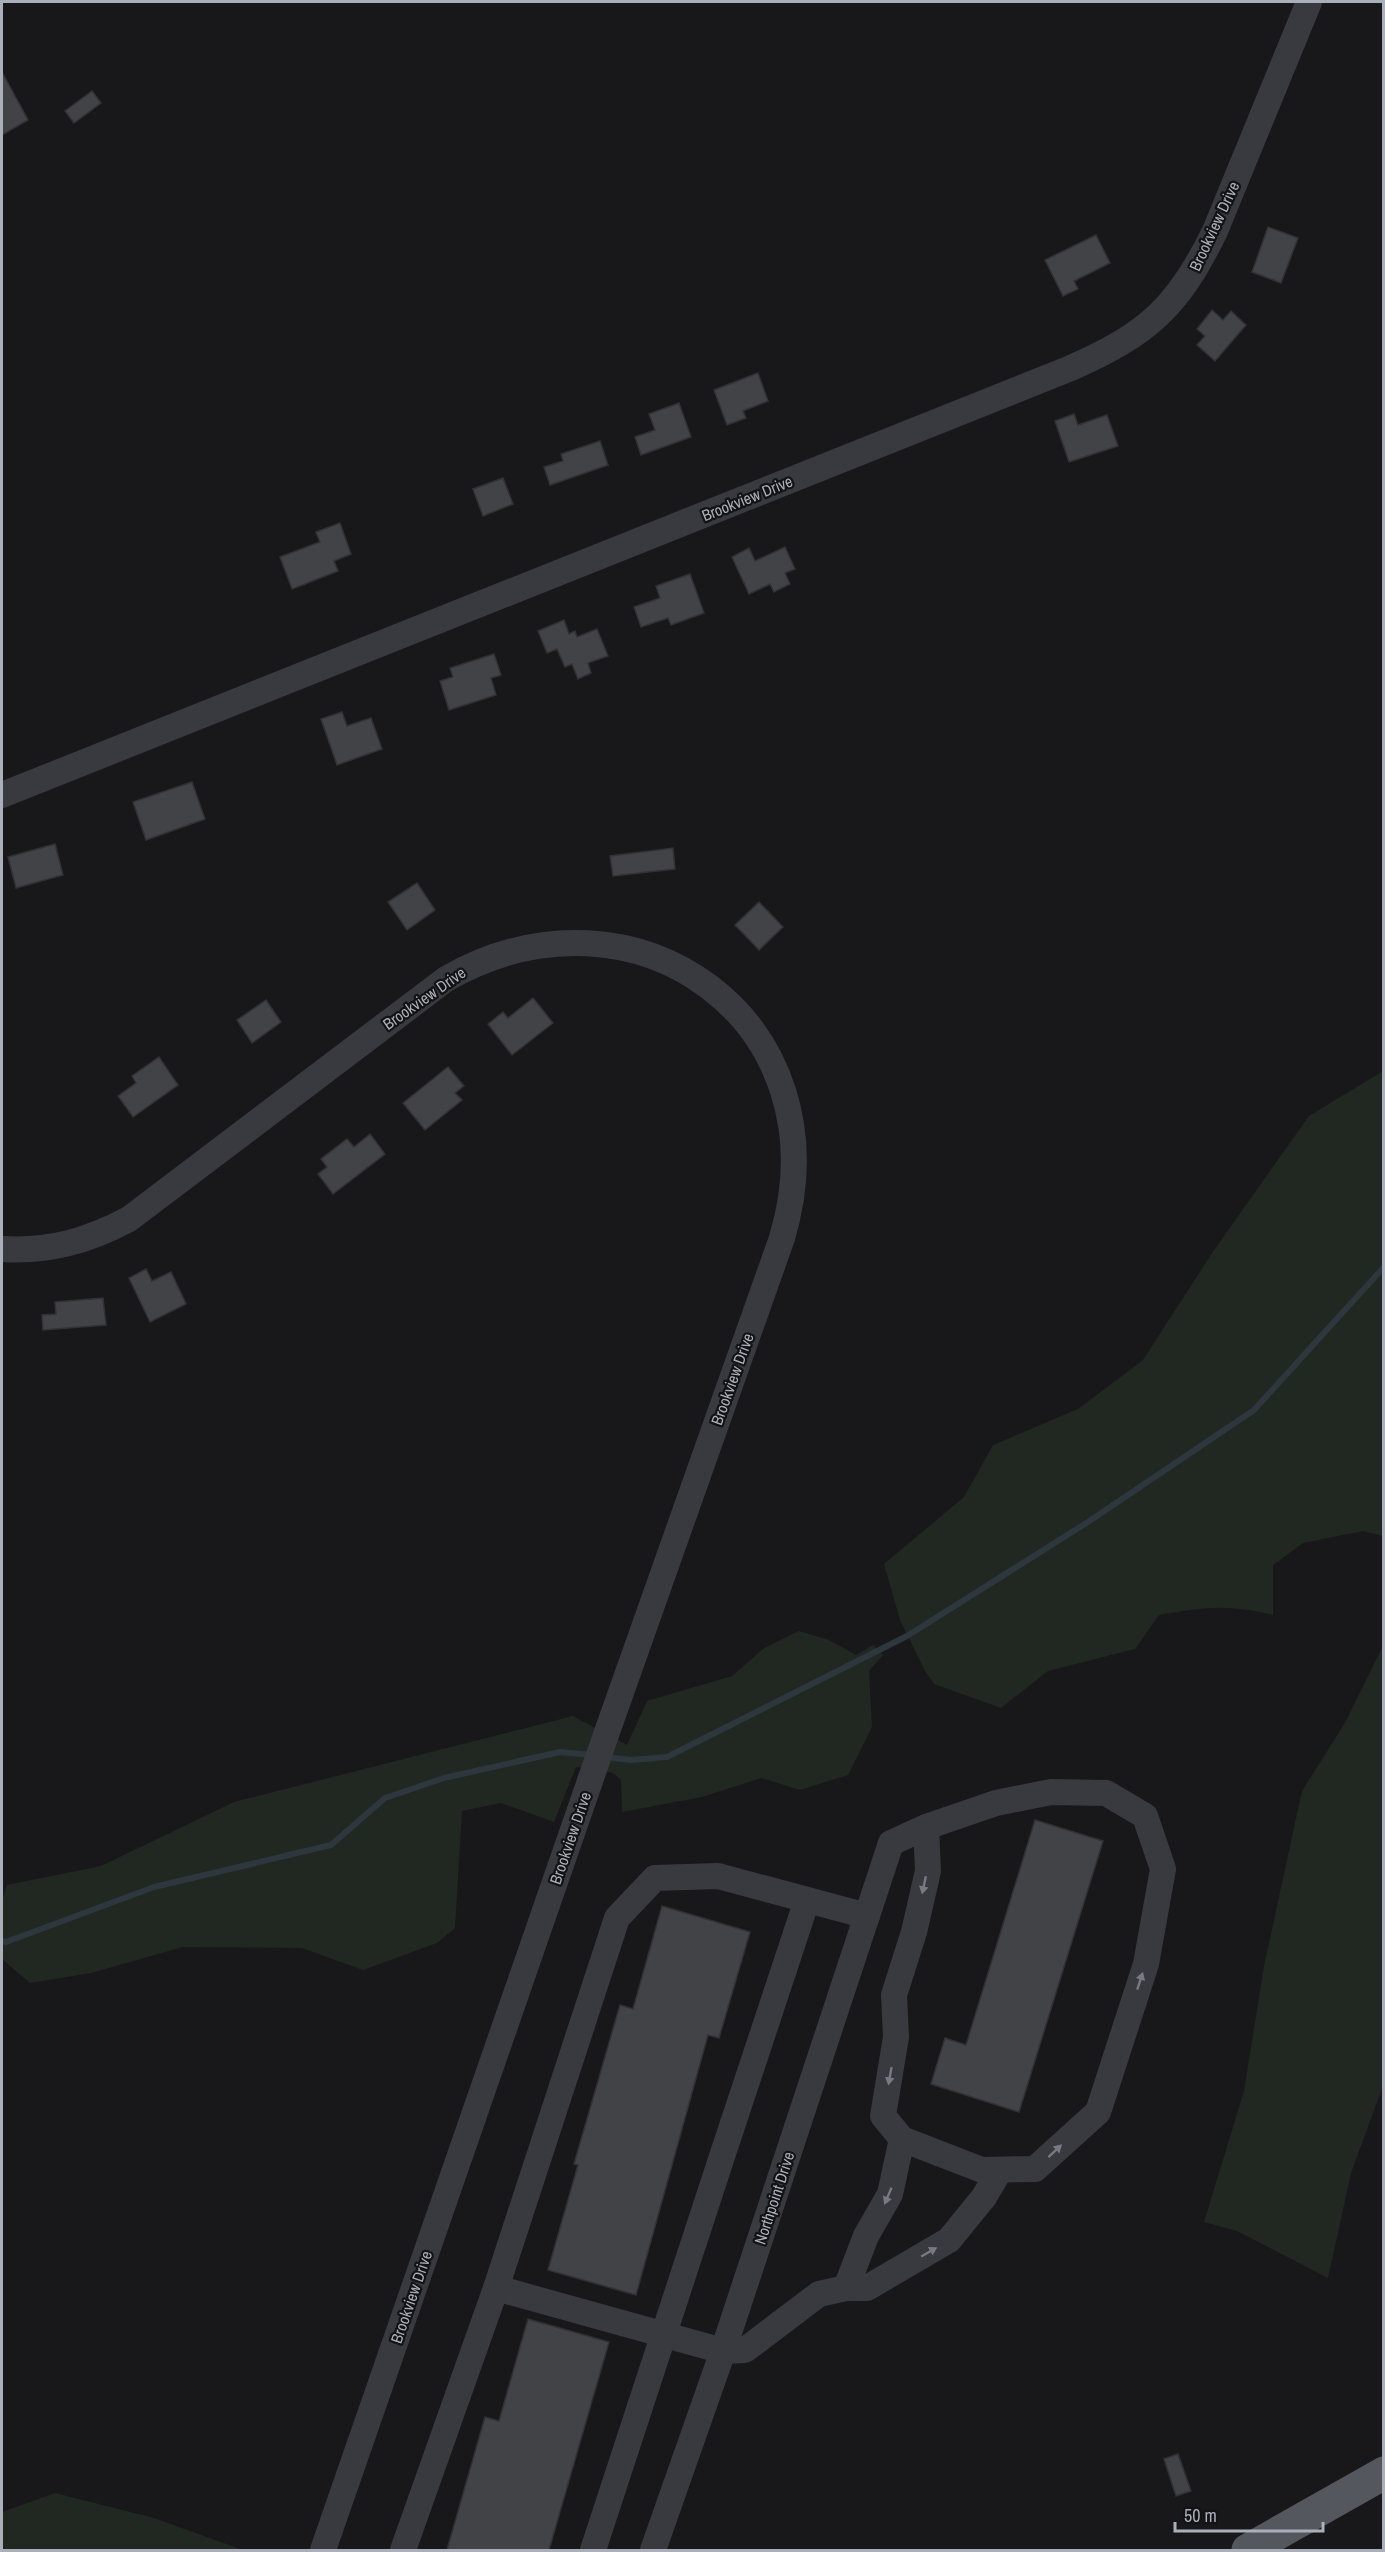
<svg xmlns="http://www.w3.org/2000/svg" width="1385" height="2552" font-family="'Archivo Narrow',sans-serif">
<rect width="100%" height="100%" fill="#18181a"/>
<!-- green -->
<g fill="#202821">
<path d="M 1383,1071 L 1383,1536 L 1363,1531 L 1303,1543 L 1273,1565 L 1273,1615 C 1226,1604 1206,1607 1159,1615 L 1135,1649 L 1048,1671 L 1001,1708 L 934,1684 L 924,1669 L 900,1620 L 884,1564 L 964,1497 L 993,1445 L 1078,1409 L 1143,1360 L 1212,1253 L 1309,1116 Z"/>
<polygon points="799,1631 829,1640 856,1655 873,1645 883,1655 869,1671 872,1727 848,1775 800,1790 761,1778 702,1797 622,1812 621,1780 613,1773 576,1767 554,1822 501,1803 462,1811 455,1928 437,1943 363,1970 302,1948 183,1947 91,1973 30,1983 2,1959 2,1900 7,1885 101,1866 234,1802 573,1716 627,1745 647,1701 732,1676 763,1649"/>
<polygon points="1383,1646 1383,2086 1351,2173 1328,2278 1237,2231 1204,2222 1244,2091 1264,1966 1302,1791 1345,1723"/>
<polygon points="55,2493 154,2518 243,2550 2,2550 2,2512"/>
</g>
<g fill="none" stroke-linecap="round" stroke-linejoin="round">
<!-- stream -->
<g stroke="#2e373e" stroke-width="6">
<polyline points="604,1757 631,1760 667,1757 907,1636 1088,1522 1254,1410 1384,1267"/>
<polyline points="2,1941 6,1942 154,1887 331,1845 385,1798 444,1778 560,1752 591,1755"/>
</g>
</g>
<!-- building -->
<g fill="#424347" stroke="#323236" stroke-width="1.5">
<polygon points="2,72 28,120 2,135"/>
<polygon points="92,91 101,103 74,123 65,111"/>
<polygon points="1268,227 1298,238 1281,283 1252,272"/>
<polygon points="1096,235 1110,263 1074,281 1078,289 1063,296 1045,260"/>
<polygon points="1212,310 1223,320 1231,311 1246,325 1215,361 1197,345 1205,336 1197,329"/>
<polygon points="758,373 768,401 743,411 746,418 727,425 714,390"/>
<polygon points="679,403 691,437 641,455 635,437 655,430 649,414"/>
<polygon points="1074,414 1078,425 1107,415 1118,446 1069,462 1055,421"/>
<polygon points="600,441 608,465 550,485 544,467 563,461 561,454"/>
<polygon points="503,478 513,504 483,516 473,489"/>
<polygon points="340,523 351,554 334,561 338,571 292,589 280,557 320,542 316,532"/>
<polygon points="785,547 795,569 785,573 790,584 774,592 770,584 749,594 732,557 749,548 755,561"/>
<polygon points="690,574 704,613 671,625 668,618 641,627 634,607 660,598 656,586"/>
<polygon points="564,620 569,634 575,631 577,637 597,629 608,656 588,663 591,673 578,679 572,664 565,667 557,649 547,653 538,631"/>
<polygon points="494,654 501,675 491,678 496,695 449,710 440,681 453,677 450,668"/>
<polygon points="342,712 347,726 371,718 382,749 337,765 321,719"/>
<polygon points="192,782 205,819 146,840 133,802"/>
<polygon points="55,844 63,875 16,888 8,857"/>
<polygon points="673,848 675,869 613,876 610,856"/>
<polygon points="417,883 435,910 407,930 388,902"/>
<polygon points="759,902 783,927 759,950 735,925"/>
<polygon points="533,998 553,1023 512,1055 488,1024 503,1012 508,1018"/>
<polygon points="266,1000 281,1022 252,1043 237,1020"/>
<polygon points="159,1057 178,1085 133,1117 118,1096 136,1083 132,1076"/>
<polygon points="448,1067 464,1086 455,1093 462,1100 425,1130 403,1103"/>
<polygon points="370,1134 385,1154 333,1194 318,1174 327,1167 321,1159 347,1139 354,1147"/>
<polygon points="146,1269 152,1281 171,1272 186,1304 150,1322 129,1278"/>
<polygon points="103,1298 106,1325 43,1330 42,1315 56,1314 55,1302"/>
<polygon points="1035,1820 1103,1841 1019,2112 931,2084 945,2038 966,2045"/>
<polygon points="662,1906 750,1932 719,2038 708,2035 636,2295 548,2270 578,2165 574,2164 620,2005 633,2009"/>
<polygon points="528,2319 609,2342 549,2550 447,2550 485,2417 499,2421"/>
<polygon points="1178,2454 1191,2491 1176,2496 1164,2459"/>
</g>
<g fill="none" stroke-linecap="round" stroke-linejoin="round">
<!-- minor -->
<g stroke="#393a3f" stroke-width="26">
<path d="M 2,795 L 1071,368 C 1148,334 1178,307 1215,231 L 1309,2"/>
<path d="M 2,1249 C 48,1252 88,1241 129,1219 L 446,979 C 636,870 846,1023 782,1238 L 607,1732 L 323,2550"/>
<polyline points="902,2139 890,2194 866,2236 846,2288 867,2288 949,2240 984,2197 1000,2170"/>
<polyline points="496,2288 723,2351 745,2350 819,2294 846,2288"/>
<polyline points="403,2550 496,2288 617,1918 655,1878 718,1876 867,1916"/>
<path d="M 593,2550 C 665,2334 734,2116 807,1900"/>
<polyline points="653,2550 723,2351 891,1843 926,1827 996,1803 1051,1792 1106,1793 1145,1816 1163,1869 1146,1964 1098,2112 1035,2169 982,2170 902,2139 883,2116 896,2037 894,1995 914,1932 928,1871 926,1827"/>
</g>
<!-- major -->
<polyline stroke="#55575e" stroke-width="33" points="1248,2550 1384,2473"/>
</g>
<!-- one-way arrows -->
<defs><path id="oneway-solid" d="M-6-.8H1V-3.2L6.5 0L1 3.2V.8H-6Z" transform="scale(1.5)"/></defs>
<g fill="#777a82">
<use href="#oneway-solid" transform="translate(924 1885) rotate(102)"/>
<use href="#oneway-solid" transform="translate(1140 1981) rotate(-72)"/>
<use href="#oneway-solid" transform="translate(890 2076) rotate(100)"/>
<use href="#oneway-solid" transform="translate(1055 2151) rotate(-43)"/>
<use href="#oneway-solid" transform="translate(888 2196) rotate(113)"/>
<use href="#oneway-solid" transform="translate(929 2252) rotate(-30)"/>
</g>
<g text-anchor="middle" stroke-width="4.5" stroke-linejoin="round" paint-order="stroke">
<!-- street labels -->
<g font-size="16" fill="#aaafb9" stroke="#131315">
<text transform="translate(1214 226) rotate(-65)" y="6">Brookview Drive</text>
<text transform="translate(747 498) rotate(-22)" y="6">Brookview Drive</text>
<text transform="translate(424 998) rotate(-35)" y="6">Brookview Drive</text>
<text transform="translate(732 1379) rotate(-70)" y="6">Brookview Drive</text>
<text transform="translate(570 1838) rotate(-71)" y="6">Brookview Drive</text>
<text transform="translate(774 2198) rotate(-72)" y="6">Northpoint Drive</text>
<text transform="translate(411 2297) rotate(-71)" y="6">Brookview Drive</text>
</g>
</g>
<!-- border -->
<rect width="1385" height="2552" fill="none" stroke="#aaafb9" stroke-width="6"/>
<!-- scale -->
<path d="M1175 2522v9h148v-9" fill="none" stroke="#aaafb9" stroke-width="3"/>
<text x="1184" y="2522" font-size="18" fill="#aaafb9" stroke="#131315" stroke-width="4.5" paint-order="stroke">50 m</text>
</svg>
